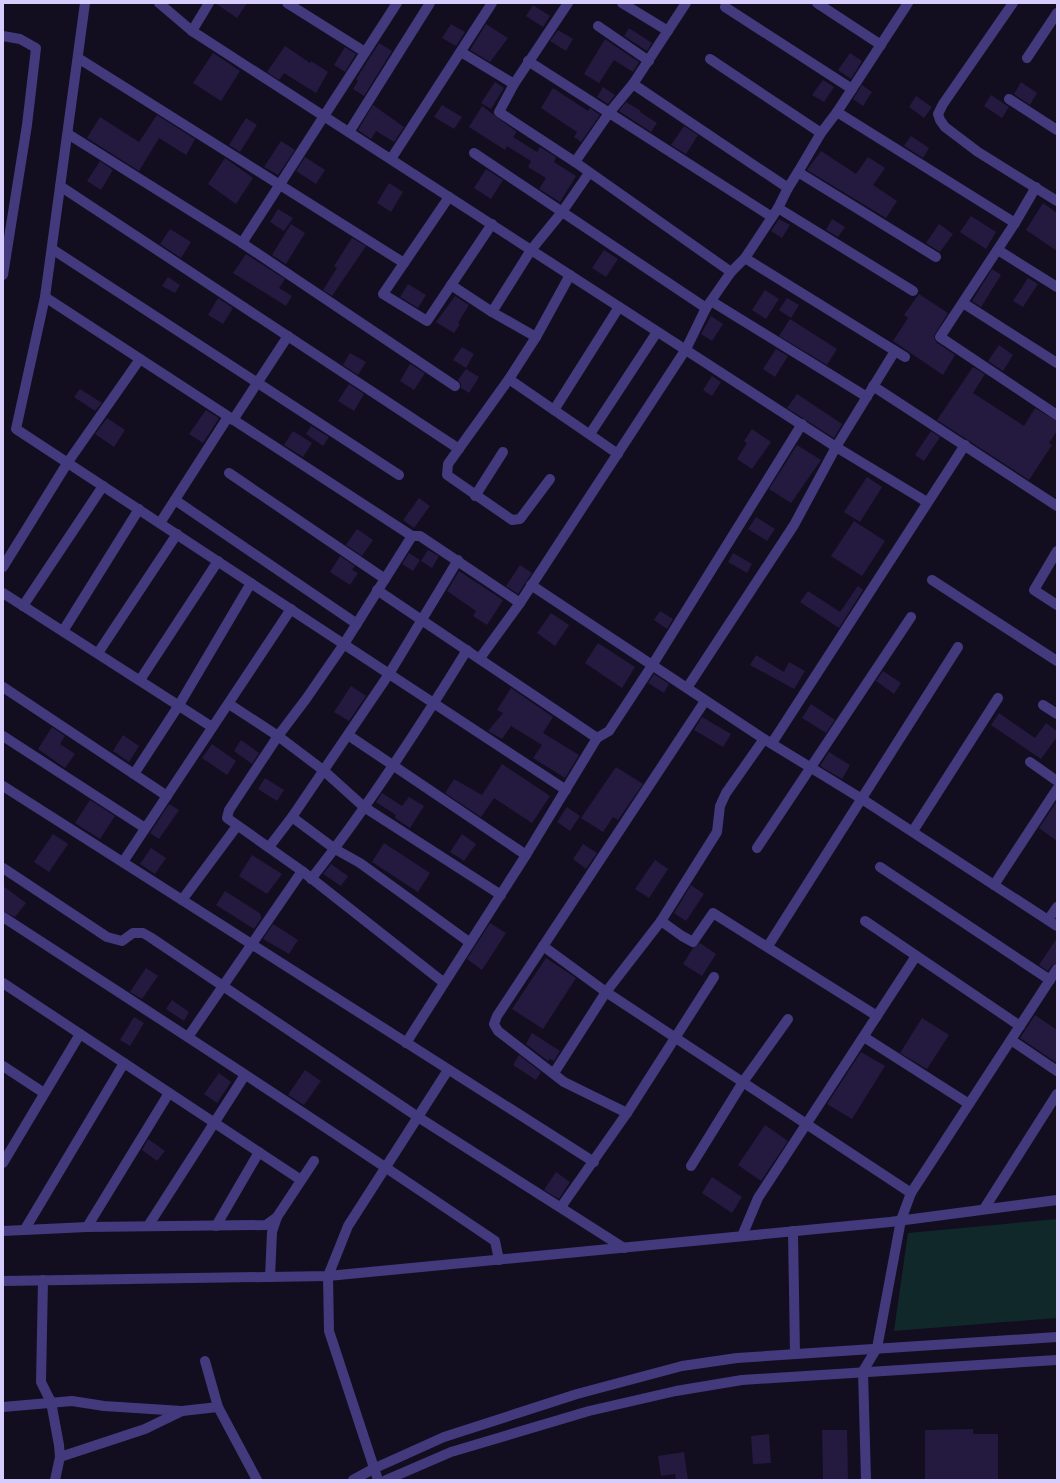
<svg xmlns="http://www.w3.org/2000/svg" width="1060" height="1483" font-family="'Space Grotesk',sans-serif">
<rect width="100%" height="100%" fill="#120d1f"/>
<!-- green -->
<polygon fill="#102829" points="1057,1219 1057,1318 894,1331 908,1233"/>
<!-- building -->
<g fill="#241a3f">
<polygon points="215,3 247,3 237,18"/>
<polygon points="533,5 550,16 543,27 526,16"/>
<polygon points="451,24 465,32 456,46 442,38"/>
<polygon points="486,24 508,38 490,62 470,50"/>
<polygon points="629,28 652,43 647,51 624,36"/>
<polygon points="558,30 573,39 566,51 550,41"/>
<polygon points="605,39 639,62 633,72 614,60 599,83 584,74"/>
<polygon points="379,43 392,51 364,96 353,89 358,81 356,79"/>
<polygon points="285,46 310,63 311,61 328,72 316,93 284,73 279,80 267,72"/>
<polygon points="345,47 356,54 345,72 334,65"/>
<polygon points="213,53 240,71 221,101 193,83"/>
<polygon points="850,53 862,61 851,79 838,70"/>
<polygon points="823,80 834,87 824,102 812,95"/>
<polygon points="495,82 504,88 491,109 481,103"/>
<polygon points="1021,82 1037,93 1030,105 1014,94"/>
<polygon points="862,85 872,92 863,106 853,99"/>
<polygon points="603,87 615,95 608,104 597,97"/>
<polygon points="553,88 588,111 590,108 600,115 581,142 574,137 577,132 541,108"/>
<polygon points="991,95 1009,107 1002,118 984,106"/>
<polygon points="916,96 932,107 924,118 909,107"/>
<polygon points="626,102 641,111 640,112 657,123 651,132 619,111"/>
<polygon points="373,105 404,127 394,142 376,131 371,139 358,130"/>
<polygon points="442,105 462,117 454,129 434,117"/>
<polygon points="482,106 517,132 513,137 537,152 540,147 556,157 554,162 576,176 560,202 539,189 546,178 528,167 531,161 507,146 505,150 469,127"/>
<polygon points="157,115 195,139 186,155 159,138 139,171 87,138 100,117 139,142"/>
<polygon points="246,118 257,125 240,152 229,145"/>
<polygon points="684,126 698,135 686,154 671,145"/>
<polygon points="911,136 929,148 923,158 904,146"/>
<polygon points="281,141 295,150 278,175 264,167"/>
<polygon points="821,151 856,174 868,157 885,168 873,185 897,201 886,218 807,170"/>
<polygon points="305,157 325,170 316,184 296,171"/>
<polygon points="225,158 253,178 236,204 208,184"/>
<polygon points="100,161 113,170 101,190 87,181"/>
<polygon points="486,169 503,180 491,199 474,188"/>
<polygon points="389,183 403,192 391,212 377,203"/>
<polygon points="1043,203 1057,213 1057,251 1026,230"/>
<polygon points="278,209 293,218 284,231 270,222"/>
<polygon points="971,216 996,232 986,249 960,232"/>
<polygon points="779,219 790,225 782,238 771,231"/>
<polygon points="832,219 845,227 838,237 826,230"/>
<polygon points="291,224 305,233 286,264 272,255"/>
<polygon points="939,224 953,234 940,252 926,243"/>
<polygon points="170,229 191,242 181,258 160,244"/>
<polygon points="352,238 366,246 332,296 323,290 337,268 334,266"/>
<polygon points="604,250 618,259 606,277 592,268"/>
<polygon points="246,254 285,279 279,288 292,296 286,306 233,273"/>
<polygon points="992,269 1001,275 981,307 972,301"/>
<polygon points="168,277 180,285 175,293 162,286"/>
<polygon points="1028,278 1038,284 1023,307 1013,301"/>
<polygon points="408,284 426,295 418,308 400,297"/>
<polygon points="765,290 779,299 766,319 752,310"/>
<polygon points="919,294 948,313 934,336 936,342 955,355 943,375 893,341 908,318 904,315"/>
<polygon points="455,296 469,305 458,323 460,324 454,333 436,322"/>
<polygon points="218,298 233,308 223,324 208,315"/>
<polygon points="787,298 799,305 791,318 779,310"/>
<polygon points="711,316 723,324 712,341 701,334"/>
<polygon points="790,319 837,349 827,365 779,336"/>
<polygon points="999,345 1013,355 1003,371 988,361"/>
<polygon points="462,347 474,354 466,368 453,360"/>
<polygon points="776,349 788,356 775,377 763,369"/>
<polygon points="350,353 366,362 358,375 343,365"/>
<polygon points="410,364 425,373 414,390 400,381"/>
<polygon points="973,367 985,374 973,393 1024,426 1035,408 1057,421 1057,431 1049,443 1052,445 1029,480 937,420"/>
<polygon points="466,369 479,377 469,393 461,388 461,384 458,380"/>
<polygon points="712,376 721,382 712,396 703,390"/>
<polygon points="349,384 364,394 354,411 338,401"/>
<polygon points="80,389 102,403 95,411 74,397"/>
<polygon points="797,394 842,424 834,438 787,408"/>
<polygon points="206,410 219,418 203,443 189,434"/>
<polygon points="107,418 125,430 114,447 95,434"/>
<polygon points="311,426 329,437 323,446 306,434"/>
<polygon points="752,429 771,442 752,469 737,459 747,443 744,441"/>
<polygon points="293,431 312,443 303,457 284,445"/>
<polygon points="931,431 940,437 924,461 915,455"/>
<polygon points="797,445 821,460 791,503 769,489"/>
<polygon points="867,477 882,487 860,522 844,512"/>
<polygon points="419,498 430,506 414,528 403,520"/>
<polygon points="756,517 775,529 767,541 748,529"/>
<polygon points="854,521 885,541 862,576 831,556"/>
<polygon points="357,529 373,540 362,556 346,545"/>
<polygon points="428,550 439,556 432,568 421,561"/>
<polygon points="409,553 420,560 413,571 402,564"/>
<polygon points="733,553 752,564 747,573 728,562"/>
<polygon points="340,556 355,566 352,570 358,573 350,585 330,572"/>
<polygon points="520,565 532,573 518,594 506,586"/>
<polygon points="459,571 503,600 487,625 473,616 476,611 447,591"/>
<polygon points="858,586 863,590 839,628 800,602 808,591 840,612"/>
<polygon points="660,611 673,619 667,629 654,620"/>
<polygon points="551,613 569,625 555,646 537,633"/>
<polygon points="598,643 635,667 622,688 585,663"/>
<polygon points="756,655 784,672 789,662 805,671 794,689 750,665"/>
<polygon points="883,671 901,683 894,694 876,681"/>
<polygon points="654,674 669,684 664,693 648,683"/>
<polygon points="351,686 366,696 349,721 334,712"/>
<polygon points="511,688 553,717 543,733 579,755 565,778 533,758 542,745 511,726 502,739 488,731 503,713 497,710"/>
<polygon points="811,704 835,720 826,733 802,718"/>
<polygon points="999,713 1035,738 1046,723 1057,731 1057,737 1041,759 991,725"/>
<polygon points="702,717 731,734 723,747 694,730"/>
<polygon points="52,727 65,736 60,744 75,754 65,768 38,749"/>
<polygon points="123,735 139,746 129,762 113,751"/>
<polygon points="241,740 259,753 252,764 234,751"/>
<polygon points="212,744 236,761 227,775 202,758"/>
<polygon points="829,752 850,765 842,779 820,766"/>
<polygon points="502,764 550,796 532,823 494,798 481,817 445,793 454,779 482,795"/>
<polygon points="616,767 643,784 618,820 613,817 603,832 581,818"/>
<polygon points="265,778 284,790 277,801 258,789"/>
<polygon points="382,793 402,806 409,797 424,806 410,828 395,818 396,815 376,802"/>
<polygon points="90,800 115,816 100,839 75,823"/>
<polygon points="1057,801 1057,841 1039,828"/>
<polygon points="169,804 179,810 159,839 150,833"/>
<polygon points="567,807 580,816 570,831 557,822"/>
<polygon points="53,834 68,844 49,872 34,862"/>
<polygon points="462,834 476,844 464,861 450,852"/>
<polygon points="384,843 430,873 418,892 372,862"/>
<polygon points="583,844 597,853 586,869 573,859"/>
<polygon points="151,848 166,858 155,874 140,864"/>
<polygon points="252,855 282,874 267,894 239,876"/>
<polygon points="655,860 668,869 649,898 635,889"/>
<polygon points="331,864 348,876 341,886 323,874"/>
<polygon points="691,885 704,894 686,921 674,913"/>
<polygon points="3,886 26,903 15,917 3,911"/>
<polygon points="225,891 261,914 260,916 262,917 254,929 216,905"/>
<polygon points="490,923 506,933 482,970 467,959"/>
<polygon points="273,924 298,940 289,954 263,939"/>
<polygon points="1057,938 1057,963 1052,965 1048,971 1039,965"/>
<polygon points="700,943 716,954 702,976 683,964 693,948"/>
<polygon points="546,958 576,978 543,1029 512,1009"/>
<polygon points="146,968 158,976 142,999 130,992"/>
<polygon points="172,1000 189,1012 184,1021 166,1009"/>
<polygon points="1035,1015 1057,1030 1057,1063 1020,1038"/>
<polygon points="134,1017 144,1023 130,1046 120,1040"/>
<polygon points="922,1018 949,1035 927,1069 900,1053"/>
<polygon points="532,1033 560,1051 554,1061 550,1059 548,1061 526,1044"/>
<polygon points="861,1052 885,1066 852,1119 827,1104"/>
<polygon points="519,1055 541,1072 536,1080 513,1065"/>
<polygon points="305,1070 321,1081 304,1105 288,1095"/>
<polygon points="219,1073 231,1082 217,1103 204,1094"/>
<polygon points="765,1125 788,1141 761,1181 738,1165"/>
<polygon points="148,1139 165,1151 157,1161 142,1150"/>
<polygon points="556,1172 570,1182 559,1199 544,1190"/>
<polygon points="712,1177 742,1197 732,1213 702,1193"/>
<polygon points="973,1429 973,1434 998,1434 998,1480 925,1480 925,1430"/>
<polygon points="822,1430 847,1430 848,1479 823,1479"/>
<polygon points="769,1434 771,1463 753,1464 751,1436"/>
<polygon points="684,1452 688,1480 676,1480 675,1474 661,1476 658,1456"/>
</g>
<g fill="none" stroke-linecap="round" stroke-linejoin="round">
<!-- minor -->
<g stroke="#423a7c" stroke-width="10">
<polyline points="85,3 45,297 16,429 566,790"/>
<polyline points="159,3 192,31 836,447 927,502"/>
<polyline points="287,3 365,52"/>
<polyline points="568,3 514,84 499,112 575,162 731,272"/>
<polyline points="622,3 668,31"/>
<polyline points="817,3 881,45"/>
<polyline points="1013,3 943,104 938,114 940,120 945,127 978,152 1057,201"/>
<polyline points="725,7 852,89"/>
<polyline points="598,26 649,61"/>
<polyline points="192,31 209,3"/>
<polyline points="3,36 20,39 36,48 27,125 3,275"/>
<polyline points="461,52 514,84"/>
<polyline points="78,58 404,263"/>
<polyline points="1027,58 1057,13"/>
<polyline points="710,59 821,133"/>
<polyline points="528,61 772,217"/>
<polyline points="633,84 788,188"/>
<polyline points="1009,99 1057,130"/>
<polyline points="837,112 908,3"/>
<polyline points="349,132 430,3"/>
<polyline points="68,134 242,243 455,386"/>
<polyline points="474,153 706,308"/>
<polyline points="391,159 492,3"/>
<polyline points="575,162 609,113 633,84 686,3"/>
<polyline points="798,172 821,133 837,112 1015,223"/>
<polyline points="60,186 459,449"/>
<polyline points="1036,187 1015,223 940,337 1057,415"/>
<polyline points="449,197 383,294 427,321 492,224"/>
<polyline points="242,243 397,3"/>
<polyline points="52,249 399,475"/>
<polyline points="998,250 1057,287"/>
<polyline points="745,258 905,357"/>
<polyline points="451,285 492,312 536,337"/>
<polyline points="913,291 778,208 788,188 798,172 936,257"/>
<polyline points="45,297 412,536"/>
<polyline points="711,301 867,397"/>
<polyline points="963,303 1057,363"/>
<polyline points="492,312 531,250 562,212 589,173"/>
<polyline points="509,379 618,454"/>
<polyline points="873,386 1057,506"/>
<polyline points="554,410 619,307"/>
<polyline points="233,420 288,336"/>
<polyline points="590,434 657,332"/>
<polyline points="229,473 385,579"/>
<polyline points="550,479 520,519 512,520 447,475 448,464 509,379 536,337 570,275"/>
<polyline points="475,496 503,452"/>
<polyline points="175,500 357,624"/>
<polyline points="160,523 228,417"/>
<polyline points="1057,551 1034,590 1057,605"/>
<polyline points="3,567 68,462 140,359"/>
<polyline points="932,580 1057,661"/>
<polyline points="531,585 764,739 862,799 1057,926"/>
<polyline points="377,590 597,738"/>
<polyline points="3,593 212,727"/>
<polyline points="23,606 103,486"/>
<polyline points="63,631 139,509"/>
<polyline points="98,653 177,534"/>
<polyline points="480,658 520,603 686,349 706,308 731,272 745,258 778,208"/>
<polyline points="140,680 218,561"/>
<polyline points="3,687 167,796"/>
<polyline points="687,688 794,525 836,447 895,351"/>
<polyline points="229,704 278,736 323,770 364,807 501,895"/>
<polyline points="1043,705 1057,714"/>
<polyline points="348,735 526,855"/>
<polyline points="3,736 145,828"/>
<polyline points="772,743 965,445"/>
<polyline points="1030,762 1057,781"/>
<polyline points="134,774 179,705 251,583"/>
<polyline points="3,786 594,1162"/>
<polyline points="292,817 335,849 360,863 469,942"/>
<polyline points="913,831 998,698"/>
<polyline points="269,847 292,817 389,674 458,560"/>
<polyline points="757,848 911,617"/>
<polyline points="123,862 291,609"/>
<polyline points="880,867 1050,980"/>
<polyline points="3,868 107,937 122,941 133,933 143,933 150,937 418,1117 624,1248"/>
<path d="M 311,879 C 368,807 419,728 467,650"/>
<polyline points="994,885 1057,789"/>
<polyline points="182,900 237,826"/>
<path d="M 3,917 C 168,1024 333,1131 495,1241 L 499,1260"/>
<polyline points="1048,920 1057,907"/>
<polyline points="661,921 682,936 693,942 713,913 877,1016"/>
<polyline points="865,921 1020,1026"/>
<polyline points="543,946 606,992 911,1193"/>
<polyline points="768,946 958,647"/>
<polyline points="443,982 302,871 227,818 229,810 278,736 306,699 344,644 412,536 420,536 520,603"/>
<polyline points="3,983 301,1180"/>
<polyline points="188,1037 302,871"/>
<polyline points="864,1037 969,1104"/>
<polyline points="1011,1040 1057,1071"/>
<polyline points="406,1043 526,855 597,738 609,731 653,664 802,424"/>
<polyline points="3,1066 44,1093"/>
<polyline points="554,1073 606,992 661,921 717,832 720,806 726,793 764,739"/>
<polyline points="627,1113 714,977"/>
<polyline points="3,1163 80,1034"/>
<polyline points="691,1166 743,1082 788,1019"/>
<polyline points="561,1207 627,1113 564,1082 498,1031 494,1024 497,1016 705,701"/>
<polyline points="984,1209 1057,1094"/>
<polyline points="148,1226 245,1075"/>
<polyline points="216,1226 259,1152"/>
<polyline points="87,1227 169,1093"/>
<polyline points="25,1229 124,1063"/>
<polyline points="3,1231 87,1227 266,1225 277,1217 314,1161"/>
<polyline points="793,1231 795,1354"/>
<polyline points="742,1236 758,1198 916,956"/>
<polyline points="270,1277 272,1232 277,1217"/>
<polyline points="43,1280 41,1382 51,1402 59,1445 60,1457 55,1480"/>
<polyline points="3,1281 328,1276 890,1222 1057,1200"/>
<polyline points="205,1361 218,1407 257,1480"/>
<polyline points="3,1407 72,1401 104,1406 182,1411"/>
<polyline points="60,1457 145,1429 182,1411 218,1407"/>
<polyline points="353,1480 373,1469 444,1437 577,1394 682,1366 737,1358 1057,1337"/>
<polyline points="378,1480 329,1331 328,1276 348,1226 448,1070"/>
<polyline points="386,1480 451,1452 589,1411 676,1391 742,1380 1057,1360"/>
<polyline points="866,1480 863,1371 877,1348 901,1220 911,1193 1057,969"/>
</g>
</g>
<!-- border -->
<rect width="1060" height="1483" fill="none" stroke="#d6cdfd" stroke-width="8"/>
</svg>
